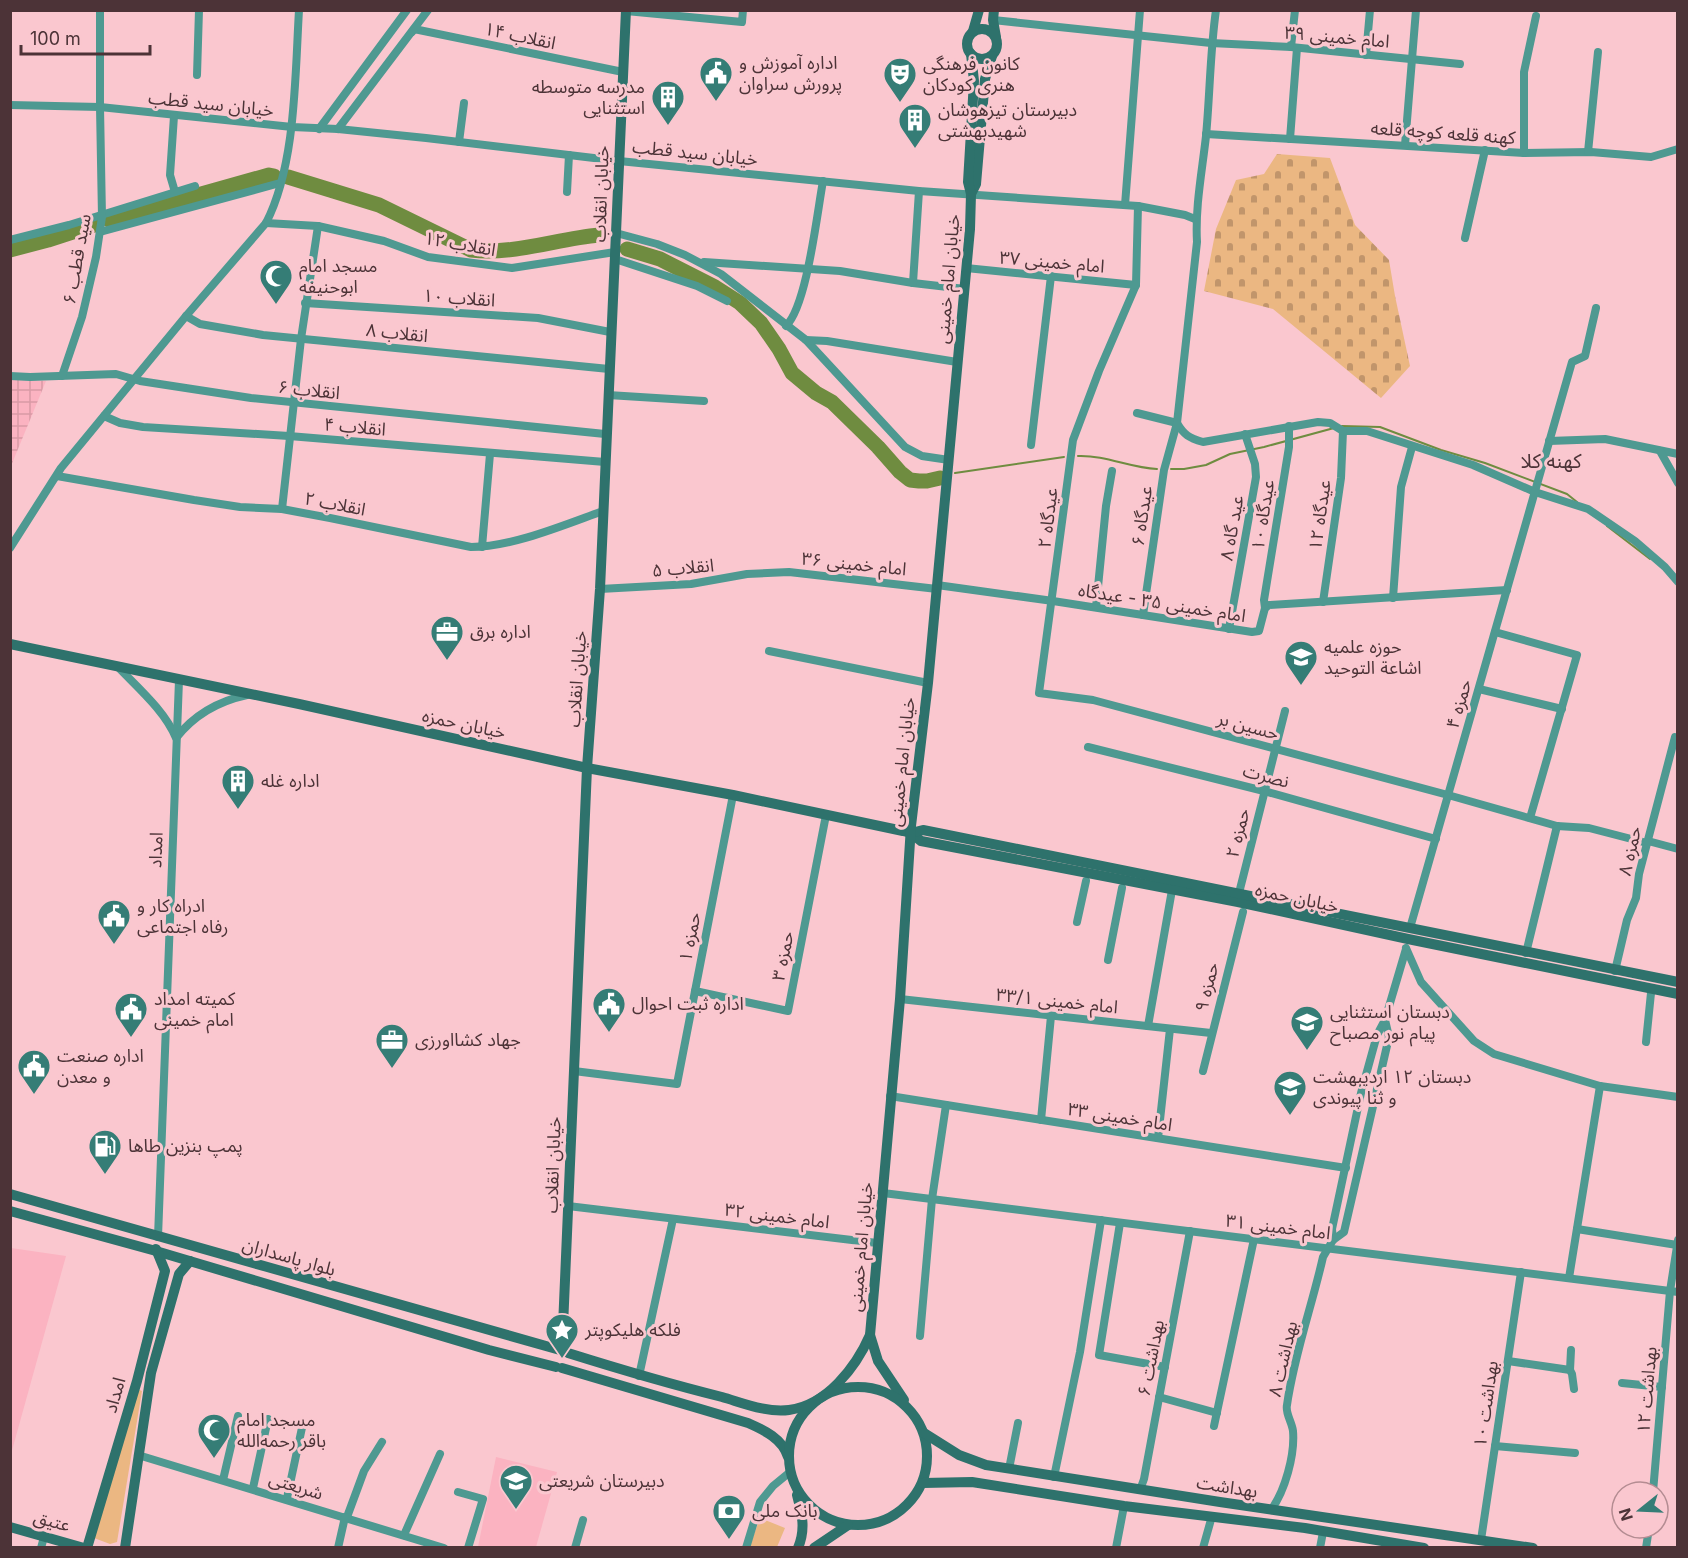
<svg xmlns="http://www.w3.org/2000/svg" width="1688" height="1558" font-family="Inter,'Noto Sans Arabic',sans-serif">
<defs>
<pattern id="industrial-grid" width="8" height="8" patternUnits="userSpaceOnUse" patternTransform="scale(1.5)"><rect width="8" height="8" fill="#fbb3c1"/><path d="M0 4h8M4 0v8" fill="none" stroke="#d99aa6"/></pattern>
<pattern id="cemetery-stones" width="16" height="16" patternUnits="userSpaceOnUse" patternTransform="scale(1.5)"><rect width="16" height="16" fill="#ebb782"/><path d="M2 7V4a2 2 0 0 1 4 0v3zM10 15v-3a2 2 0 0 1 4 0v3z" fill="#c1956b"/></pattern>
</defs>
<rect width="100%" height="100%" fill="#fac7cf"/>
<!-- built -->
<g fill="#fbb3c1">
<polygon points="11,1248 66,1256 11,1454 10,1248"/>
<polygon points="496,1457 557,1472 536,1547 478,1547"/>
</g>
<!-- industrial -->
<polygon fill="url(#industrial-grid)" points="11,379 46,381 11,466"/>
<!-- grass -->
<g fill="#ebb782">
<polygon points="137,1389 142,1391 117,1542 110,1544 94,1538"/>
<polygon points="760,1518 785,1528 777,1547 749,1548"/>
</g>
<!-- cemetery -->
<polygon fill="url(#cemetery-stones)" points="1277,154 1330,158 1355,225 1389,260 1395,296 1410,366 1381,398 1273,309 1204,291 1216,229 1236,180 1264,174"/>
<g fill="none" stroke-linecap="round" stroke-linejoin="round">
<!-- stream -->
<g stroke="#6f8c40" stroke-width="2">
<polyline points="1342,426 1380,427 1441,450 1485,463 1567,494 1577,502"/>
<path d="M 1078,456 C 1106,455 1130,468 1157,469"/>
<polyline points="1171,469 1184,469 1206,465 1230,454 1264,447 1334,428"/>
<polyline points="955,473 1064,457"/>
<polyline points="1607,526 1650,559"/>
</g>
<!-- river -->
<g stroke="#6f8c40" stroke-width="15">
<path d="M 288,177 L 379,205 L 471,250 C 514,255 556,239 599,235"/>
<polyline points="109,220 269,175 274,176"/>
<polyline points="627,249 660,259 715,287 740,303 761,323 779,349 792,373 816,393 832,402 878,447 900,472 910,480 919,481 927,481 940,478"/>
<polyline points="10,250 48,240 94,225"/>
</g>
<!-- street -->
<g stroke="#4e9991" stroke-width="8">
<polyline points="626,11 742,22 743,10"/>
<polyline points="993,20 1211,43 1291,47 1460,64"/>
<polyline points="412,32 414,29 623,72"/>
<polyline points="1291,47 1295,10"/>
<polyline points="1366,55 1370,10"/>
<polyline points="197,75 199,10"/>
<polyline points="10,105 100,107 292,127 338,129 426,138 619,161 919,191 1138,206 1185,215 1195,219"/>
<polyline points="174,116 170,175 175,192"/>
<polyline points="319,129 407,10"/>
<polyline points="338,129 428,10"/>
<polyline points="1206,134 1524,153 1591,152 1651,157 1678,149"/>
<polyline points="1290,139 1297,48"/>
<polyline points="459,142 464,103"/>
<polyline points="1405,145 1416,10"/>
<polyline points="1588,152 1598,52"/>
<polyline points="1524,153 1524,72 1536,16"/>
<polyline points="567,192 569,155"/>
<polyline points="1125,205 1140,10"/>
<polyline points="1138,206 1136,285 1099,371 1073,440 1039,693 1093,700 1448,795 1557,826 1589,828 1647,843"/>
<polyline points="266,223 318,226 384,241 428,257 512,268 615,252"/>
<polyline points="100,232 280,183"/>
<polyline points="616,233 657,244 685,255 721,274 806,340 905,447 922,456 949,460"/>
<polyline points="1465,238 1485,150"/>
<polyline points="10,240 69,225 195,186"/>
<polyline points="615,259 697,286 727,301"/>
<polyline points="704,262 840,271 913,283 965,289"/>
<polyline points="966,268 1136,285"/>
<polyline points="913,283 919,191"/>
<polyline points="305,303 538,318 610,332"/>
<polyline points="186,316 200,324 263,335 609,369"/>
<path d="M 786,326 C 807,306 817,213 823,181"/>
<polyline points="806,340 827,341 957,362"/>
<polyline points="10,376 30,377 116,374 140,381 251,398 605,434"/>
<polyline points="62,376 82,317 96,257 102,217 100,107 100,10"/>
<polyline points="608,395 704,401"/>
<path d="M 1137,413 L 1177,423 C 1184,435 1189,438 1203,442 L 1318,422 L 1330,423 L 1343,431 L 1367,431 L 1473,465 L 1535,492 L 1588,509 L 1635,541 L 1665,567 L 1678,582"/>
<polyline points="104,416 120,423 143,427 289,436 605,462"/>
<polyline points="1549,441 1605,439 1678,454"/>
<polyline points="1031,445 1051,276"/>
<polyline points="1660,451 1678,483"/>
<path d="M 57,476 L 194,500 L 240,507 L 282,509 L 330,518 L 471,547 C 512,547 564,525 603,511"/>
<polyline points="282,509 301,339 318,226"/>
<polyline points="482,547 490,454"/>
<path d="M 10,548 L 61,468 L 186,316 L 266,223 C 296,165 295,76 299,10"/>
<polyline points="937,585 1053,601 1252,632 1259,631 1265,608 1269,605 1507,590"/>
<polyline points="600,589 691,584 747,574 789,572 937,589"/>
<polyline points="1393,598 1401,487 1412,447"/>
<polyline points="1323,602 1341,478 1343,431"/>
<polyline points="1096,607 1106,506 1112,471"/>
<polyline points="1265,608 1264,600 1289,447 1289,426"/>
<path d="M 1143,615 L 1164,470 L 1177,423 L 1197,242 C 1195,207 1202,172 1206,136 C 1210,94 1210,52 1216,10"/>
<polyline points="1229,629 1256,477 1255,464 1245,434"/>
<polyline points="1495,632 1577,655 1530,818"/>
<polyline points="769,651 928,683"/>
<path d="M 118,667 C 138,688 165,711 176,738 C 194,715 219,701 247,695"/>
<polyline points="1479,689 1562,709"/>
<polyline points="1088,747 1264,791 1436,839"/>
<polyline points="1648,841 1678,849"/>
<polyline points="1239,893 1285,711"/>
<polyline points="1077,922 1086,881"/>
<polyline points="1410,928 1572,362 1585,356 1596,308"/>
<polyline points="1406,948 1421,982 1474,1041 1494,1054 1600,1086 1678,1097"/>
<polyline points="1526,953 1557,826"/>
<polyline points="1108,960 1122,888"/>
<polyline points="1615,971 1627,920 1636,898 1639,874 1675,737"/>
<polyline points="695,991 788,1011 826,815"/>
<polyline points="900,999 1211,1033"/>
<polyline points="1148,1026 1172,890"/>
<polyline points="1646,1042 1651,993"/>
<polyline points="574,1071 677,1084 733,795"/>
<polyline points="1203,1071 1243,912"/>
<polyline points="890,1096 1346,1168"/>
<polyline points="1041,1120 1051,1016"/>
<polyline points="1158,1138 1170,1029"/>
<polyline points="883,1193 1678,1292"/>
<polyline points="568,1206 877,1243"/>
<polyline points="1120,1223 1099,1355 1165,1367"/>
<polyline points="1577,1229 1677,1245"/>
<polyline points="158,1237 179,680"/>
<polyline points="1333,1240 1332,1229 1361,1093 1377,1035 1385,1020 1406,949"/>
<polyline points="1569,1278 1600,1086"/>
<polyline points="920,1336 932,1199 946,1105"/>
<polyline points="1508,1361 1570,1370 1572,1374 1574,1389"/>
<polyline points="1570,1370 1571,1350"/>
<polyline points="639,1376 673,1219"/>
<polyline points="1622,1383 1662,1387"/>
<polyline points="1159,1397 1217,1413"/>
<polyline points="1214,1426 1254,1239"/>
<polyline points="1495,1446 1575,1453"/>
<polyline points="138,1455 444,1548"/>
<polyline points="1009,1469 1018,1423"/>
<polyline points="1054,1477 1080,1352 1101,1220"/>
<polyline points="223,1480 238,1416"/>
<polyline points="253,1488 268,1419"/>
<polyline points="1140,1490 1144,1479 1190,1231"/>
<polyline points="458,1492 483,1499 468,1548"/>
<polyline points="1653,1492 1670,1291 1678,1240"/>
<polyline points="287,1498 303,1423"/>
<path d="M 1271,1510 C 1285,1491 1295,1455 1293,1431 C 1292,1422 1285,1413 1287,1405 C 1294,1355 1312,1306 1323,1257 L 1333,1240 L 1344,1232 L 1389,1037 L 1385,1020"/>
<polyline points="347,1517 364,1471 382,1442"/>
<polyline points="404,1535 440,1454"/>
<polyline points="1481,1540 1521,1272"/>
<polyline points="41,1548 44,1537"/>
<polyline points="338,1548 345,1517"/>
<polyline points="575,1548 583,1520"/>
<polyline points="746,1548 760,1502 773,1486 790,1472"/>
<polyline points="1116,1548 1124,1506"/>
<polyline points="1203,1548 1212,1516"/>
<polyline points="1320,1548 1323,1532"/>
<polyline points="1646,1548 1649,1528"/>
</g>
<!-- secondary -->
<g stroke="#2e726c" stroke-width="10">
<polyline points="994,10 993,20 996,37"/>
<circle cx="982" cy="44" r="15"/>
<polyline points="973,31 979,10"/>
<polyline points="971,194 976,184 985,79 992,56"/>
<polyline points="10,644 299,704 587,768 733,795 903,831 911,833 921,841 1238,902 1408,939 1678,994"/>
<polyline points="911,833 923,830 943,834 1678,982"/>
<polyline points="10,1194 560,1350"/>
<polyline points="10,1211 156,1251 489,1350 556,1367"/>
<polyline points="870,1335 878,1361 904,1400"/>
<polyline points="562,1350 587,768 600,589 626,10"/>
<path d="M 568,1353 C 619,1369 670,1384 722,1397 C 743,1403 767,1413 789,1410 C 827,1405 856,1367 870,1335 L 900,999 L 911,826 L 928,683 L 970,229 L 971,194 L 968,182 L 974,81 L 971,54"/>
<path d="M 562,1368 L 748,1423 C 764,1430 783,1439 788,1457"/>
<circle cx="858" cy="1456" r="69"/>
<polyline points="924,1433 959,1455 986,1465 1220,1502 1533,1548"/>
<polyline points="923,1483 972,1482 1124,1506 1305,1528 1424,1548"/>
<path d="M 797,1495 C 802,1514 806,1529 798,1548"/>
<polyline points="10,1527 84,1548"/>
<polyline points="87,1548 137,1381 165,1271 156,1249"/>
<polyline points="125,1548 151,1373 179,1274 190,1261"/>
<polyline points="814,1548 848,1525"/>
</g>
</g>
<!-- icons -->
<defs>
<symbol id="civic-pin" viewBox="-11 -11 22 30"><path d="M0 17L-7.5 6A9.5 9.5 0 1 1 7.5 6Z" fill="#357d76" stroke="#fac7cf"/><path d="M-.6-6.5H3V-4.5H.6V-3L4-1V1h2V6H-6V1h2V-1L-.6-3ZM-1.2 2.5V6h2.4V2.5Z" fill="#fff"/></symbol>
<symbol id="theatre-pin" viewBox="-11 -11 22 30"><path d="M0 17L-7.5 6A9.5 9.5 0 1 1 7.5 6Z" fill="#357d76" stroke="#fac7cf"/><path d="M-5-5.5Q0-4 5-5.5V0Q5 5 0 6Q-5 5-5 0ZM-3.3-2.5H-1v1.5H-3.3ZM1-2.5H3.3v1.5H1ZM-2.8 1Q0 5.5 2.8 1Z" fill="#fff"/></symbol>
<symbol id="building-pin" viewBox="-11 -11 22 30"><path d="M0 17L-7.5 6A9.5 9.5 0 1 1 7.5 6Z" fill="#357d76" stroke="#fac7cf"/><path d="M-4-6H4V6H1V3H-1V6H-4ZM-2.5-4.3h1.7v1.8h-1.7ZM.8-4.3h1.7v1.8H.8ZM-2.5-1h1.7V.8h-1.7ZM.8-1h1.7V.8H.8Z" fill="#fff"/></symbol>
<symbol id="mosque-pin" viewBox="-11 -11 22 30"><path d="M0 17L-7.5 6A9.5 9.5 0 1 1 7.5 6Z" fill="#357d76" stroke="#fac7cf"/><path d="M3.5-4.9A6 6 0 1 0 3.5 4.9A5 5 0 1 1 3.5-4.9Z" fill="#fff"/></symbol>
<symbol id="office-pin" viewBox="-11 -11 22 30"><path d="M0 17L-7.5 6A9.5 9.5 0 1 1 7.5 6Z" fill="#357d76" stroke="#fac7cf"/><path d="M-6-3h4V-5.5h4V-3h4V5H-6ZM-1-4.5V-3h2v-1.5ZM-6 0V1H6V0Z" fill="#fff"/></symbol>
<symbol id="school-pin" viewBox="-11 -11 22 30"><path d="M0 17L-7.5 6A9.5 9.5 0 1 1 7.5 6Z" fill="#357d76" stroke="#fac7cf"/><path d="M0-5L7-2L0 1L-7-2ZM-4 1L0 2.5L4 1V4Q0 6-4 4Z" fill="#fff"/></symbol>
<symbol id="fuel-pin" viewBox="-11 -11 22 30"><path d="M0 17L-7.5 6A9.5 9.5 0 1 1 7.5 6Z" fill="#357d76" stroke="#fac7cf"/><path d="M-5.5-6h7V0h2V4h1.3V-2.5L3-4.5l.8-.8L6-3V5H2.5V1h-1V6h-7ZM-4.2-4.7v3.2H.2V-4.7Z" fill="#fff"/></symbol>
<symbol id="sight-pin" viewBox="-11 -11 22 30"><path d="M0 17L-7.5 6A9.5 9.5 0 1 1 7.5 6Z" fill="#357d76" stroke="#fac7cf"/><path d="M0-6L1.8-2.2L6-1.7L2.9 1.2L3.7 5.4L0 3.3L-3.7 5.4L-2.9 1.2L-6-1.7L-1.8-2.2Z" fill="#fff"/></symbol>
<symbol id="bank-pin" viewBox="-11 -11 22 30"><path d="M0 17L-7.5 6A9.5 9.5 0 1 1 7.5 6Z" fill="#357d76" stroke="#fac7cf"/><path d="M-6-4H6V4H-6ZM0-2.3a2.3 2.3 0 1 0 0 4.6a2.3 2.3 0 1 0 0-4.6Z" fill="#fff"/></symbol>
</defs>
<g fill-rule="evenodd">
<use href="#civic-pin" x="697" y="54" width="38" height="52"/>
<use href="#theatre-pin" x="881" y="55" width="38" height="52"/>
<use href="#building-pin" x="649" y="78" width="38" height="52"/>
<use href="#building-pin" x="896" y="101" width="38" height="52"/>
<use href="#mosque-pin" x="257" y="257" width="38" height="52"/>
<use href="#office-pin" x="428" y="613" width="38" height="52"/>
<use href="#school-pin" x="1282" y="638" width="38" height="52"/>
<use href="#building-pin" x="219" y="762" width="38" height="52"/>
<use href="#civic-pin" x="95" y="897" width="38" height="52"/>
<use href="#civic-pin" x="590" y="985" width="38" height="52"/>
<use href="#civic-pin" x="112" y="990" width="38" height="52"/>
<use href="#school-pin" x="1288" y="1003" width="38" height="52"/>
<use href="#office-pin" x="373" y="1021" width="38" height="52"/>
<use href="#civic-pin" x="15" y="1047" width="38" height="52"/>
<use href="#school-pin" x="1271" y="1068" width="38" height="52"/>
<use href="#fuel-pin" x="86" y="1127" width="38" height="52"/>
<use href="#sight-pin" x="543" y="1311" width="38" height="52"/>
<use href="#mosque-pin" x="195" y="1411" width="38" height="52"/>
<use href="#school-pin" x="497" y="1462" width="38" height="52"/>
<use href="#bank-pin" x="710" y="1492" width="38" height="52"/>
</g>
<g text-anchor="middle" stroke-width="6" stroke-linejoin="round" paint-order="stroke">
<!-- street labels -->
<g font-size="18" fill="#4c3337" stroke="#fac7cf">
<text transform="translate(520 36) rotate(12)" y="6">انقلاب ۱۴</text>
<text transform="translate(1337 37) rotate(5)" y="6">امام خمینی ۳۹</text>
<text transform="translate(211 104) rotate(6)" y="6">خیابان سید قطب</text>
<text transform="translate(1443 133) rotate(4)" y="6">کهنه قلعه کوچه قلعه</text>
<text transform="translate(695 153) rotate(6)" y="6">خیابان سید قطب</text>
<text transform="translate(601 194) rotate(-88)" y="6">خیابان انقلاب</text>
<text transform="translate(460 244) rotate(10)" y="6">انقلاب ۱۲</text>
<text transform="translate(77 259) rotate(-80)" y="6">سید قطب ۶</text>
<text transform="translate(1052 262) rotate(5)" y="6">امام خمینی ۳۷</text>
<text transform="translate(948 279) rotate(-85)" y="6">خیابان امام خمینی</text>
<text transform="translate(459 298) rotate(4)" y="6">انقلاب ۱۰</text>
<text transform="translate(397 333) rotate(6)" y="6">انقلاب ۸</text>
<text transform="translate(309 390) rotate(6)" y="6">انقلاب ۶</text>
<text transform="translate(355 427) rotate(5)" y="6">انقلاب ۴</text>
<text transform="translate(335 504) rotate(11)" y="6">انقلاب ۲</text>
<text transform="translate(1263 515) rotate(-81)" y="6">عیدگاه ۱۰</text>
<text transform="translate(1320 515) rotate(-82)" y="6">عیدگاه ۱۲</text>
<text transform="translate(1142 516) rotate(-82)" y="6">عیدگاه ۶</text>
<text transform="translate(1048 518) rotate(-83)" y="6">عیدگاه ۲</text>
<text transform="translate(1232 528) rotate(-80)" y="6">عید گاه ۸</text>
<text transform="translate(854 564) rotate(6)" y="6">امام خمینی ۳۶</text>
<text transform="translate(683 568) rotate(-5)" y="6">انقلاب ۵</text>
<text transform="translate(1162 603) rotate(9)" y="6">امام خمینی ۳۵ - عیدگاه</text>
<text transform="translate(577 679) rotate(-86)" y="6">خیابان انقلاب</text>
<text transform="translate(1459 704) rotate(-74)" y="6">حمزه ۴</text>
<text transform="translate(464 724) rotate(12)" y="6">خیابان حمزه</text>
<text transform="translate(1248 726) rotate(15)" y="6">حسین بر</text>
<text transform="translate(902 762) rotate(-84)" y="6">خیابان امام خمینی</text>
<text transform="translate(1266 776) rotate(15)" y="6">نصرت</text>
<text transform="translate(1238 833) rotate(-76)" y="6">حمزه ۲</text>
<text transform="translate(156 850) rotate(-88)" y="6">امداد</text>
<text transform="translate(1630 851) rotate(-77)" y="6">حمزه ۸</text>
<text transform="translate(1297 898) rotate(12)" y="6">خیابان حمزه</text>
<text transform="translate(690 937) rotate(-79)" y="6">حمزه ۱</text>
<text transform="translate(783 956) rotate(-79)" y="6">حمزه ۳</text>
<text transform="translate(1207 987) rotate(-76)" y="6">حمزه ۹</text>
<text transform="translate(1057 1001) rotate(6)" y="6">امام خمینی ۳۳/۱</text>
<text transform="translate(1120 1117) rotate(9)" y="6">امام خمینی ۳۳</text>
<text transform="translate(553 1165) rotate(-88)" y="6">خیابان انقلاب</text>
<text transform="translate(777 1216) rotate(7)" y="6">امام خمینی ۳۲</text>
<text transform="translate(1278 1227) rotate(7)" y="6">امام خمینی ۳۱</text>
<text transform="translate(861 1247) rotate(-85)" y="6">خیابان امام خمینی</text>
<text transform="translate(289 1257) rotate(16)" y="6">بلوار پاسداران</text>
<text transform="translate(1151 1358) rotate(-79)" y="6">بهداشت ۶</text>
<text transform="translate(1283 1359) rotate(-77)" y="6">بهداشت ۸</text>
<text transform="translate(1647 1390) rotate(-85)" y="6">بهداشت ۱۲</text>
<text transform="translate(115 1395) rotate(-74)" y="6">امداد</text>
<text transform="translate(1486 1404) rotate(-82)" y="6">بهداشت ۱۰</text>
<text transform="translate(296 1486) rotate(17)" y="6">شریعتی</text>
<text transform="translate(1227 1487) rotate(9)" y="6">بهداشت</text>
<text transform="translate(52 1521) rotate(16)" y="6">عتیق</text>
</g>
<!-- poi labels -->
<g font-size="18" fill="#4c3337" stroke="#fac7cf" text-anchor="start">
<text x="739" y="69">اداره آموزش و<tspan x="739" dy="21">پرورش سراوان</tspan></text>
<text x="923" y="70">کانون فرهنگی<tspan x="923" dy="21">هنری کودکان</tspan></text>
<text x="645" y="93" text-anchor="end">مدرسه متوسطه<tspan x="645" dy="21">استثنایی</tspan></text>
<text x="938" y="116">دبیرستان تیزهوشان<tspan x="938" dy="21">شهیدبهشتی</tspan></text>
<text x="299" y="272">مسجد امام<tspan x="299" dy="21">ابوحنیفه</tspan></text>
<text x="470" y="638">اداره برق</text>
<text x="1324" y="653">حوزه علمیه<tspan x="1324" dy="21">اشاعة التوحید</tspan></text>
<text x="261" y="787">اداره غله</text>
<text x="137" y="912">ادراه کار و<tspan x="137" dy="21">رفاه اجتماعی</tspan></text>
<text x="154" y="1005">کمیته امداد<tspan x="154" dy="21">امام خمینی</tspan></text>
<text x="632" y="1010">اداره ثبت احوال</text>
<text x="1330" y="1018">دبستان استثنایی<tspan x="1330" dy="21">پیام نور مصباح</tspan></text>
<text x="415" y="1046">جهاد کشااورزی</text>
<text x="57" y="1062">اداره صنعت<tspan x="57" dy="21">و معدن</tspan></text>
<text x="1313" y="1083">دبستان ۱۲ اردیبهشت<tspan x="1313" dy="21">و ثنا پیوندی</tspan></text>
<text x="128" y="1152">پمپ بنزین طاها</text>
<text x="585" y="1336">فلکه هلیکوپتر</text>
<text x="237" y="1426">مسجد امام<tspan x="237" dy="21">باقر رحمه‌الله</tspan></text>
<text x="539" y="1487">دبیرستان شریعتی</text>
<text x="752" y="1517">بانک ملی</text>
</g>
<!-- neighbourhood labels -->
<g font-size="20" fill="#4c3337" stroke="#fac7cf">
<text x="1551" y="468">کهنه کلا</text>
</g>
</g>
<!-- border -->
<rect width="1688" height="1558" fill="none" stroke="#4c3337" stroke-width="24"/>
<!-- north arrow -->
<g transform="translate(1640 1510) rotate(252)"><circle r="28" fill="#fac7cf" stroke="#b48c92" stroke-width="1.5"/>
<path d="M0-4.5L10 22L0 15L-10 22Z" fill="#357d76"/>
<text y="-9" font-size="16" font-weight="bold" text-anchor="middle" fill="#4c3337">N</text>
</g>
<!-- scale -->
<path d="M21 45v9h129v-9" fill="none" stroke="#4c3337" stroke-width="3"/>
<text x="30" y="45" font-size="18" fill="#4c3337" stroke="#fac7cf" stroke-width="4.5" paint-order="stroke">100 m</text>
</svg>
